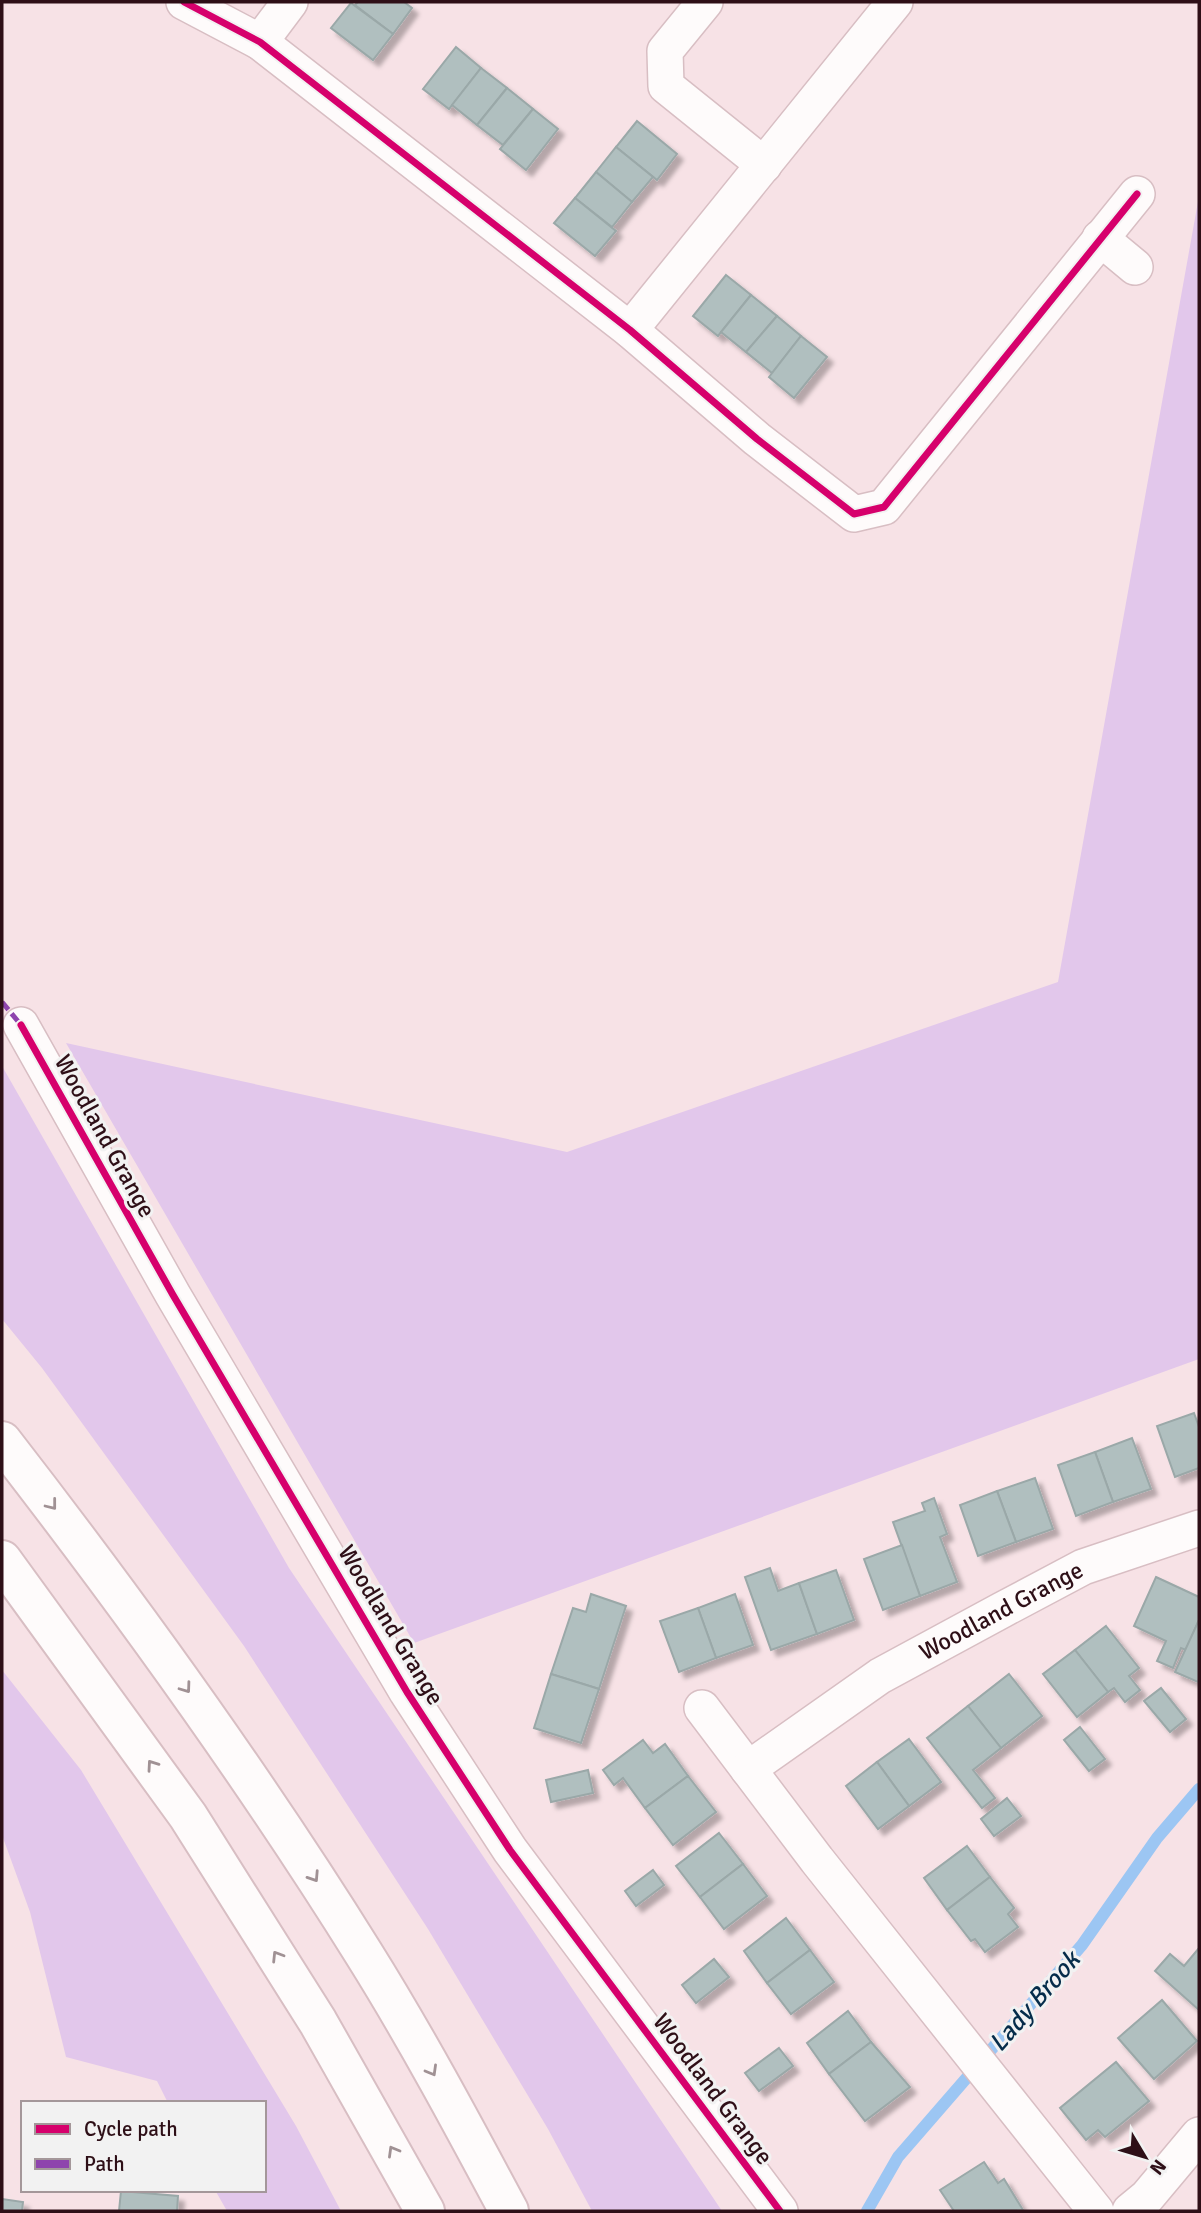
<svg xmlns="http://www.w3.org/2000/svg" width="1201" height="2213" font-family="Signika,sans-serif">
<defs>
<filter id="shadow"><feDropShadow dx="6" dy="6" stdDeviation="2" flood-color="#0004"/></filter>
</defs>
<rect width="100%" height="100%" fill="#f7e2e6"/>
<!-- green -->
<g fill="#e2c7eb">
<polygon points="1199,196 1199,1359 414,1643 66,1043 567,1152 1058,982"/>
<polygon points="2,1066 289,1568 722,2211 592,2211 548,2129 428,1929 244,1646 42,1368 2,1319"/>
<polygon points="2,1670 81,1770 296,2126 341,2211 227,2211 215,2190 264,2190 264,2103 168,2103 157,2081 66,2057 30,1912 2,1835"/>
</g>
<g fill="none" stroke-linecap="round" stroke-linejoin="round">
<!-- stream -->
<polyline stroke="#9cc6f3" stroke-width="12" points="867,2211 898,2157 1082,1945 1157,1838 1199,1789"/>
</g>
<!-- building -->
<g fill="#b0bfbf" stroke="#9aa8a8" stroke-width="2" filter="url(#shadow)">
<polygon points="358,2 404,2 412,8 393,34 355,5"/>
<polygon points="351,3 393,34 373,60 331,28"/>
<polygon points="456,47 481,68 449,109 423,89"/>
<polygon points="481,68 507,88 477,125 452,105"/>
<polygon points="507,88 533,109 503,145 477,125"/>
<polygon points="533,109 558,129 526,170 500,149"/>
<polygon points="637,121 677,154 657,180 616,147"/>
<polygon points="616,147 653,177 632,202 596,172"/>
<polygon points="596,172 632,202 612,227 575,198"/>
<polygon points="575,198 616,231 595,256 554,223"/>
<polygon points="726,275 751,295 718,336 693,316"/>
<polygon points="751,295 777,316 746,352 721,332"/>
<polygon points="777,316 801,336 772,373 746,352"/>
<polygon points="801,336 827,357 794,398 769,377"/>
<polygon points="1194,1413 1199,1427 1199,1468 1175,1477 1157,1426"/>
<polygon points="1132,1438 1151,1489 1113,1502 1095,1452"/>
<polygon points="1095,1452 1113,1502 1076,1516 1058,1465"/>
<polygon points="1035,1478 1053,1529 1016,1542 997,1491"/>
<polygon points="997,1491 1016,1542 978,1556 960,1505"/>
<polygon points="934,1498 947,1534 940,1537 957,1582 920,1596 893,1522 925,1511 922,1503"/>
<polygon points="902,1545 920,1596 883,1610 864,1559"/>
<polygon points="770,1568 778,1591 799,1583 817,1634 771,1650 745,1577"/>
<polygon points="836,1570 854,1620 817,1634 799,1583"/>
<polygon points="1156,1577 1199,1597 1199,1620 1186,1650 1181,1648 1173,1668 1157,1661 1166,1641 1134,1626"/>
<polygon points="591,1594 626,1606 599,1689 551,1674 573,1608 586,1612"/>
<polygon points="735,1594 753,1645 716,1658 698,1608"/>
<polygon points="698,1608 716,1658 679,1672 660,1621"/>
<polygon points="1199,1620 1199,1679 1198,1682 1175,1672"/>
<polygon points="1106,1626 1139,1668 1129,1676 1140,1690 1125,1702 1114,1688 1108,1692 1075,1650"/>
<polygon points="1075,1650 1108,1692 1077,1717 1043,1674"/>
<polygon points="551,1674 599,1689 581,1743 534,1728"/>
<polygon points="1009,1674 1042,1716 1001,1748 968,1706"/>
<polygon points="1161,1688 1186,1719 1170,1732 1144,1701"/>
<polygon points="968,1706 1001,1748 973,1770 995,1798 982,1808 927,1738"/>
<polygon points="1080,1727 1105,1759 1089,1771 1064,1740"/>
<polygon points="909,1739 941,1782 909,1806 877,1762"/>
<polygon points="643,1740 653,1753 665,1744 688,1776 645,1808 623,1778 614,1785 603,1770"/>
<polygon points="877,1762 909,1806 878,1829 846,1786"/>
<polygon points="588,1770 593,1793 551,1802 546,1780"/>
<polygon points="688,1776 716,1812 673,1845 645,1808"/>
<polygon points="1007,1798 1021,1816 994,1836 981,1819"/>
<polygon points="719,1833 743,1864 700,1897 676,1866"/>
<polygon points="967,1846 990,1877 947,1910 924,1878"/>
<polygon points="743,1864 767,1896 724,1929 700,1897"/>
<polygon points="653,1870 664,1885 636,1906 625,1891"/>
<polygon points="990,1877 1014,1908 1008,1914 1018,1927 985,1952 975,1939 971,1941 947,1910"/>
<polygon points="786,1918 810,1950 767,1983 744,1951"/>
<polygon points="1199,1948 1199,2010 1155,1971 1170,1954 1184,1966"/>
<polygon points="810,1950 834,1982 791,2014 767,1983"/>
<polygon points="714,1959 729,1977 696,2003 682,1985"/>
<polygon points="1162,2000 1197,2041 1154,2079 1118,2038"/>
<polygon points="848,2011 871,2042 829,2074 807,2043"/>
<polygon points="871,2042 910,2087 865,2121 829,2074"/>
<polygon points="779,2048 793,2066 759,2091 745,2073"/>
<polygon points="1116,2062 1149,2101 1105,2137 1098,2130 1086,2140 1060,2108"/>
<polygon points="984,2162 998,2183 1004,2179 1023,2210 954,2211 940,2190"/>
<polygon points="121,2191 178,2196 177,2211 119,2211"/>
<polygon points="2,2199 23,2202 22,2211 2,2211"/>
</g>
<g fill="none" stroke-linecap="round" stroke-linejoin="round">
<defs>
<g id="minor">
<polyline points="184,2 260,42 630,330 757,439 854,514 884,507 1137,194"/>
<polyline points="705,2 665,51 666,86 764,165"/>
<polyline points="260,42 290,2"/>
<polyline points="1100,238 1135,267"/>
<polyline points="630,330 895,2"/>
<polyline points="21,1025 173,1295 407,1692 510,1850 780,2211"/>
<polyline points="702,1708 817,1860 1096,2211"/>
<path id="s1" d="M 748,1769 L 880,1676 L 1002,1610 L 1083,1567 L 1199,1528"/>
<polyline points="1130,2211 1147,2197 1199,2135"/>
</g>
<g id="motorway">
<path d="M 2,1441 C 130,1606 253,1776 364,1954 C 416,2037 463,2125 509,2211"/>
<polyline points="2,1560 188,1816 318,2022 425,2211"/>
</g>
</defs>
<!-- minor casing -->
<use href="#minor" stroke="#d8bec3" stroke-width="38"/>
<!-- motorway casing -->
<use href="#motorway" stroke="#d8bec3" stroke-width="42"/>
<!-- minor -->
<use href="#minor" stroke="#fefbfb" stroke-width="35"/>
<!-- motorway -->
<use href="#motorway" stroke="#fefbfb" stroke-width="38"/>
<!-- quiet -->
<polyline stroke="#8e44ad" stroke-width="5" stroke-dasharray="10 5" stroke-linecap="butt" points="2,1002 21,1025"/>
<defs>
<g id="cycleway">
<polyline points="184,2 260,42 630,330 757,439 854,514 884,507 1137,194"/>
<polyline points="21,1025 173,1295 407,1692 510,1850 780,2211"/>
</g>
</defs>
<!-- cycleway casing -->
<use href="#cycleway" stroke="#f2f2f2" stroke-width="11"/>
<!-- cycleway -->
<use href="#cycleway" stroke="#d6006c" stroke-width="7"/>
</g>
<!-- one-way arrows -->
<defs><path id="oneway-chevron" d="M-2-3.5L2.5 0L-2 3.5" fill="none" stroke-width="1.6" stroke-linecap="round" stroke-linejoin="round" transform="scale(1.75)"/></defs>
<g stroke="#a09194">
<use href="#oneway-chevron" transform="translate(52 1505) rotate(52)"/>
<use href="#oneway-chevron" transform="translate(186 1688) rotate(54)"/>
<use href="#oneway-chevron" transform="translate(152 1765) rotate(-125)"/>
<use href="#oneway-chevron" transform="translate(314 1877) rotate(57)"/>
<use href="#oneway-chevron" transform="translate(277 1956) rotate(-122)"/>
<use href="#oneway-chevron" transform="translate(432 2071) rotate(60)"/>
<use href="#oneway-chevron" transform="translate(393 2151) rotate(-120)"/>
</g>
<g text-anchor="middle" stroke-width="6" stroke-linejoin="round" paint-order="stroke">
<!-- street labels -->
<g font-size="24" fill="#2e0f17" stroke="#f2f2f2">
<text transform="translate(105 1136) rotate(61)" y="8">Woodland Grange</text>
<text dy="8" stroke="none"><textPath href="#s1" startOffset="299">Woodland Grange</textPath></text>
<text transform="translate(391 1625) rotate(59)" y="8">Woodland Grange</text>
<text transform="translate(713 2089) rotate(53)" y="8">Woodland Grange</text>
</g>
<!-- water labels -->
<g font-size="26" font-style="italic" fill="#052c4a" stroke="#f2f2f2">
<text transform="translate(1034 2001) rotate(-49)" y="9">Lady Brook</text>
</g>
</g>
<!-- border -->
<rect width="1201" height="2213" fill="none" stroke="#2e0f17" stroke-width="7"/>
<!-- legend -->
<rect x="21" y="2101" width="245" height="91" fill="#f2f2f2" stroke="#a4979a" stroke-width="2"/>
<rect x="35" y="2124" width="35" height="10" fill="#d6006c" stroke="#a4979a" stroke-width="2"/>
<text x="84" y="2136" font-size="21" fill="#2e0f17">Cycle path</text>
<rect x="35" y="2159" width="35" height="10" fill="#8e44ad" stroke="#a4979a" stroke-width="2"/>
<text x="84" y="2171" font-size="21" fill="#2e0f17">Path</text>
<!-- north arrow -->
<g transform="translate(1145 2157) rotate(128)" stroke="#f2f2f2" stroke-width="5" paint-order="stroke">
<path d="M0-5L12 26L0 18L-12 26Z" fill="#2e0f17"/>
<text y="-10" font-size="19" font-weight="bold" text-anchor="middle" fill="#2e0f17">N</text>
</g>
</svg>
